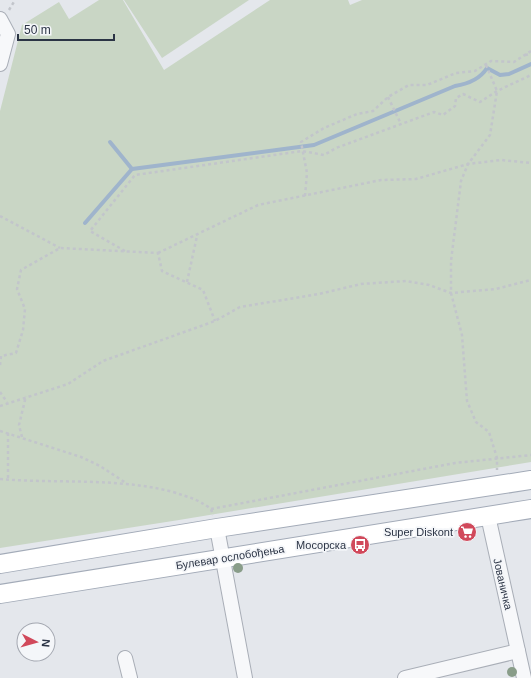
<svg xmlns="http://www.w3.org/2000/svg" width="531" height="678" font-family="Helvetica,sans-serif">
<rect width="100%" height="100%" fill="#e4e7ec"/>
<!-- green -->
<g fill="#c9d6c5">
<polygon points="99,0 123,0 164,70 270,0 348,0 350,5 362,0 531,0 531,462 179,520 0,548 0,111 22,25 59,2 69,19"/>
<polygon points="124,0 249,0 162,58"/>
</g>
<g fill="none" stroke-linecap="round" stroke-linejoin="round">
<!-- stream -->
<g stroke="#9fb4cc" stroke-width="4">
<polyline points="110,142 132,169"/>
<path d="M 85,223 L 132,169 L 314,145 L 455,86 C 468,84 480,79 487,68 L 500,75 L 509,74 L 531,64"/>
</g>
<defs>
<g id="minor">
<polyline points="0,19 8,34 0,64"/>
<polyline points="488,516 524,678"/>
<polyline points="217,528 245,678"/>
<polyline points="125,658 130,678"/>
<polyline points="405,678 518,651"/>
</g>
<g id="major">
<polyline points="0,564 217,528 531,480"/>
<polyline points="0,594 531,509"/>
</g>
</defs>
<!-- minor casing -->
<use href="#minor" stroke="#a9aeb7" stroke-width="16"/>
<!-- major casing -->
<use href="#major" stroke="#a3abb8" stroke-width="20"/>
<!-- path -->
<g stroke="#c2c5cb" stroke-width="2.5" stroke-dasharray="3 3" stroke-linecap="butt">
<polyline points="9,10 15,0"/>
<polyline points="525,55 531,54"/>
<polyline points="486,65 497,91 490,135 468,164 461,181 451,261 451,293 462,335 467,401 476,422 489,432 497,458 497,470"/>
<polyline points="388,97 401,124"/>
<polyline points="305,196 307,173 301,142 324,128 357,114 373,111 388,97 409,85 427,85 456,73 475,71 491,61 514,62 531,51"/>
<polyline points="0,216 60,248"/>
<polyline points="125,251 90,231 135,175 302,151 324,155 336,148 434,112 443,115 455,106 456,98 463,94 480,102 497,91 531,75"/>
<polyline points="158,253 258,205 381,180 416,179 468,164 501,160 531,163"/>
<polyline points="187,282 197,236"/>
<polyline points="0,365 1,356 16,353 23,330 25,309 17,289 21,270 60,248 158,253 162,271 203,290 215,321"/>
<polyline points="0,392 7,402"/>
<polyline points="0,406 68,384 103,361 215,321 240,307 319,294 361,284 406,281 429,285 451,293 496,289 531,280"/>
<polyline points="0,431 81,457 100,466 126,483"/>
<polyline points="8,433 8,480"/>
<polyline points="22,437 19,425 26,396"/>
<path d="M 0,479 C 58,484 116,477 173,492 C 188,497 198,499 211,509 L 213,515"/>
<polyline points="211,509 455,463 531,455"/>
</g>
<!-- minor -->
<use href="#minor" stroke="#f7f8fa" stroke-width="14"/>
<!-- major -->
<use href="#major" stroke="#fff" stroke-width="18"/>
</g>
<!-- trees -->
<g fill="#899d89">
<circle cx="238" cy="568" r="5"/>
<circle cx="512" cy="672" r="5"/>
</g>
<!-- icons -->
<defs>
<symbol id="supermarket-disc" viewBox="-11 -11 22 22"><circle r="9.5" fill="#d1495b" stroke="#f4f6f9"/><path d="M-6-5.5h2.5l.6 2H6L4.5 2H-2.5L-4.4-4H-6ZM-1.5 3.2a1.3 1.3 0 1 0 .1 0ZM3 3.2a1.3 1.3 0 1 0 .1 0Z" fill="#fff"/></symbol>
<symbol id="bus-disc" viewBox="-11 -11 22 22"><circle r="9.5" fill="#d1495b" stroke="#f4f6f9"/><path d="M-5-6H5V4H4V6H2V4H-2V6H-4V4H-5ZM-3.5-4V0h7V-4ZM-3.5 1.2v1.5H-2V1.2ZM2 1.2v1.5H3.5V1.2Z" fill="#fff"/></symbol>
</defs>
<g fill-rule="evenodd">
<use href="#supermarket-disc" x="456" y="521" width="22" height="22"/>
<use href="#bus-disc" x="349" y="534" width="22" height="22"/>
</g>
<g text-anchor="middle" stroke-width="3.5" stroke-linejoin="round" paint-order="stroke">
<!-- poi labels -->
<g font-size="11" fill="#2b3445" stroke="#f4f6f9" text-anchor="end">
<text x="453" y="536">Super Diskont</text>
<text x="346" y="549">Мосорска</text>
</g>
<!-- street labels -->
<g font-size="11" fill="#2b3445" stroke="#f4f6f9">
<text transform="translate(230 557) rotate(-9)" y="4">Булевар ослобођења</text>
<text transform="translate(503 584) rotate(77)" y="4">Јованичка</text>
</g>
</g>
<!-- north arrow -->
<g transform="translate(36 642) rotate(96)"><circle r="19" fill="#f4f6f9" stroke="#a4a8b1"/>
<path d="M0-3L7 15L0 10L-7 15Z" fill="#d1495b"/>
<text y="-6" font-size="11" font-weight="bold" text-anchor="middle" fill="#2b3445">N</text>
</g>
<!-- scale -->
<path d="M18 34v6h96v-6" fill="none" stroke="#2b3445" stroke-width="2"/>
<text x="24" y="34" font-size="12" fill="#2b3445" stroke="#f4f6f9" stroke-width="3" paint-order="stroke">50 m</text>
</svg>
